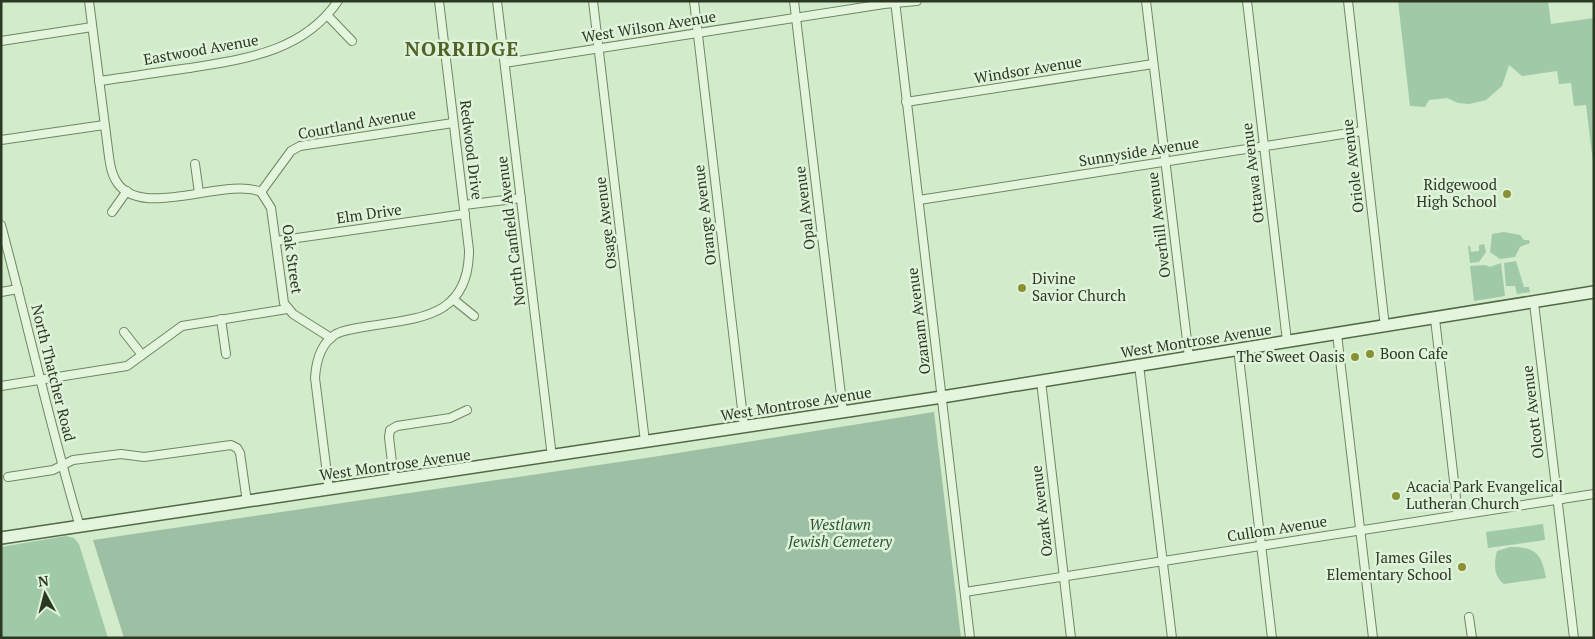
<svg xmlns="http://www.w3.org/2000/svg" width="1595" height="639" font-family="'PT Serif',serif">
<rect width="100%" height="100%" fill="#d2ebcb"/>
<!-- green -->
<g fill="#9fc9a7">
<polygon points="1398,1 1548,1 1551,24 1594,18 1594,171 1586,105 1574,106 1571,83 1559,84 1557,71 1522,76 1509,65 1502,86 1486,100 1469,104 1458,103 1447,98 1429,100 1425,107 1410,106"/>
<polygon points="1504,232 1520,235 1524,240 1529,240 1530,243 1520,247 1515,257 1500,259 1490,252 1492,234"/>
<polygon points="1484,244 1486,252 1479,262 1470,263 1468,246 1470,246 1471,252 1479,251 1479,245"/>
<polygon points="1516,261 1524,287 1529,287 1530,292 1517,294 1515,286 1506,286 1504,263"/>
<polygon points="1501,263 1505,296 1474,301 1470,266 1485,265 1490,267"/>
<polygon points="1543,524 1545,540 1488,548 1486,532"/>
<polygon points="66,536 74,538 79,544 108,638 1,638 1,547"/>
<path d="M 1510,547 C 1536,547 1541,553 1546,578 L 1504,584 C 1493,576 1494,563 1497,551 Z"/>
</g>
<!-- cemetery -->
<polygon fill="#9dbfa4" points="934,412 961,638 124,638 93,540 659,456"/>
<g fill="none" stroke-linecap="round" stroke-linejoin="round">
<defs>
<g id="street">
<path d="M 89,1 L 109,157 C 110,164 111,172 115,179 C 137,223 224,176 261,192 L 271,208 L 284,303 L 293,314 L 331,338"/>
<polyline points="497,1 552,457"/>
<polyline points="593,1 645,442"/>
<polyline points="694,1 744,426"/>
<polyline points="794,1 843,412"/>
<polyline points="895,1 970,638"/>
<polyline points="1146,1 1189,357"/>
<polyline points="1247,1 1287,341"/>
<polyline points="1348,1 1385,327"/>
<polyline points="327,15 352,41"/>
<polyline points="1,41 92,27"/>
<polyline points="505,63 884,4 917,1"/>
<path d="M 99,81 C 129,77 159,72 190,68 C 245,59 303,52 338,1"/>
<polyline points="906,102 1153,64"/>
<polyline points="1,140 104,125"/>
<polyline points="195,164 199,193"/>
<polyline points="261,192 291,151 300,146 453,123"/>
<polyline points="919,200 1362,131"/>
<polyline points="464,205 521,198"/>
<polyline points="112,212 127,191"/>
<path d="M 1,225 C 28,325 50,427 80,527"/>
<polyline points="276,241 465,214"/>
<polyline points="1,292 18,289"/>
<polyline points="453,299 474,316"/>
<polyline points="1534,303 1574,638"/>
<polyline points="221,319 226,354"/>
<polyline points="1435,319 1458,515"/>
<polyline points="124,332 142,355"/>
<polyline points="1337,334 1373,638"/>
<polyline points="1238,349 1272,638"/>
<polyline points="1139,365 1172,638"/>
<polyline points="1041,381 1071,638"/>
<polyline points="1,386 127,366 182,326 287,309"/>
<polyline points="8,477 53,470 73,460 121,454 144,457 231,445 237,448 240,453 247,502"/>
<polyline points="394,480 389,437 390,430 397,426 450,418 467,410"/>
<path d="M 329,490 L 315,378 C 316,362 321,343 336,334 C 346,329 359,328 370,326 C 422,318 469,316 469,250 L 439,1"/>
<polyline points="965,592 1594,494"/>
<polyline points="1469,617 1472,638"/>
</g>
<polyline id="secondary" points="1,538 942,397 1594,292"/>
</defs>
<!-- street casing -->
<use href="#street" stroke="#6f8760" stroke-width="10"/>
<!-- secondary casing -->
<use href="#secondary" stroke="#536943" stroke-width="14"/>
<!-- street -->
<use href="#street" stroke="#e3f6dd" stroke-width="8"/>
<!-- secondary -->
<use href="#secondary" stroke="#e3f6dd" stroke-width="11"/>
</g>
<!-- markers -->
<g fill="#8a9135" stroke="#dff3da" stroke-width="2">
<circle cx="1507" cy="194" r="5"/>
<circle cx="1022" cy="288" r="5"/>
<circle cx="1370" cy="354" r="5"/>
<circle cx="1355" cy="357" r="5"/>
<circle cx="1396" cy="496" r="5"/>
<circle cx="1462" cy="567" r="5"/>
</g>
<g text-anchor="middle" stroke-width="5" stroke-linejoin="round" paint-order="stroke">
<!-- street labels -->
<g font-size="15" fill="#2c3922" stroke="#dff3da">
<text transform="translate(649 27) rotate(-9)" y="5">West Wilson Avenue</text>
<text transform="translate(201 50) rotate(-10)" y="5">Eastwood Avenue</text>
<text transform="translate(1028 70) rotate(-9)" y="5">Windsor Avenue</text>
<text transform="translate(357 124) rotate(-10)" y="5">Courtland Avenue</text>
<text transform="translate(471 150) rotate(83)" y="5">Redwood Drive</text>
<text transform="translate(1139 152) rotate(-9)" y="5">Sunnyside Avenue</text>
<text transform="translate(1353 166) rotate(-97)" y="5">Oriole Avenue</text>
<text transform="translate(1253 173) rotate(-97)" y="5">Ottawa Avenue</text>
<text transform="translate(805 208) rotate(-97)" y="5">Opal Avenue</text>
<text transform="translate(369 214) rotate(-8)" y="5">Elm Drive</text>
<text transform="translate(705 215) rotate(-97)" y="5">Orange Avenue</text>
<text transform="translate(606 223) rotate(-97)" y="5">Osage Avenue</text>
<text transform="translate(1159 225) rotate(-97)" y="5">Overhill Avenue</text>
<text transform="translate(511 231) rotate(-97)" y="5">North Canfield Avenue</text>
<text transform="translate(292 259) rotate(82)" y="5">Oak Street</text>
<text transform="translate(919 321) rotate(-97)" y="5">Ozanam Avenue</text>
<text transform="translate(1196 341) rotate(-9)" y="5">West Montrose Avenue</text>
<text transform="translate(53 373) rotate(76)" y="5">North Thatcher Road</text>
<text transform="translate(796 404) rotate(-9)" y="5">West Montrose Avenue</text>
<text transform="translate(1533 412) rotate(-97)" y="5">Olcott Avenue</text>
<text transform="translate(395 465) rotate(-8)" y="5">West Montrose Avenue</text>
<text transform="translate(1042 511) rotate(-97)" y="5">Ozark Avenue</text>
<text transform="translate(1277 529) rotate(-9)" y="5">Cullom Avenue</text>
</g>
<!-- poi labels -->
<g font-size="15" fill="#2c3922" stroke="#dff3da" text-anchor="end">
<text x="1497" y="190">Ridgewood<tspan x="1497" dy="17">High School</tspan></text>
<text x="1032" y="284" text-anchor="start">Divine<tspan x="1032" dy="17">Savior Church</tspan></text>
<text x="1380" y="359" text-anchor="start">Boon Cafe</text>
<text x="1345" y="362">The Sweet Oasis</text>
<text x="1406" y="492" text-anchor="start">Acacia Park Evangelical<tspan x="1406" dy="17">Lutheran Church</tspan></text>
<text x="1452" y="563">James Giles<tspan x="1452" dy="17">Elementary School</tspan></text>
</g>
<!-- park labels -->
<g font-size="15" font-style="italic" fill="#2b5338" stroke="#dff3da">
<text x="840" y="530">Westlawn<tspan x="840" dy="17">Jewish Cemetery</tspan></text>
</g>
<!-- district labels -->
<g font-size="20" font-weight="bold" letter-spacing="1" fill="#506225" stroke="#dff3da">
<text x="462" y="56">NORRIDGE</text>
</g>
</g>
<!-- border -->
<rect width="1595" height="639" fill="none" stroke="#2c3922" stroke-width="5"/>
<!-- north arrow -->
<g transform="translate(45 594) rotate(353)" stroke="#dff3da" stroke-width="4" paint-order="stroke">
<path d="M0-4L9 19L0 12L-9 19Z" fill="#2c3922"/>
<text y="-8" font-size="14" font-weight="bold" text-anchor="middle" fill="#2c3922">N</text>
</g>
</svg>
